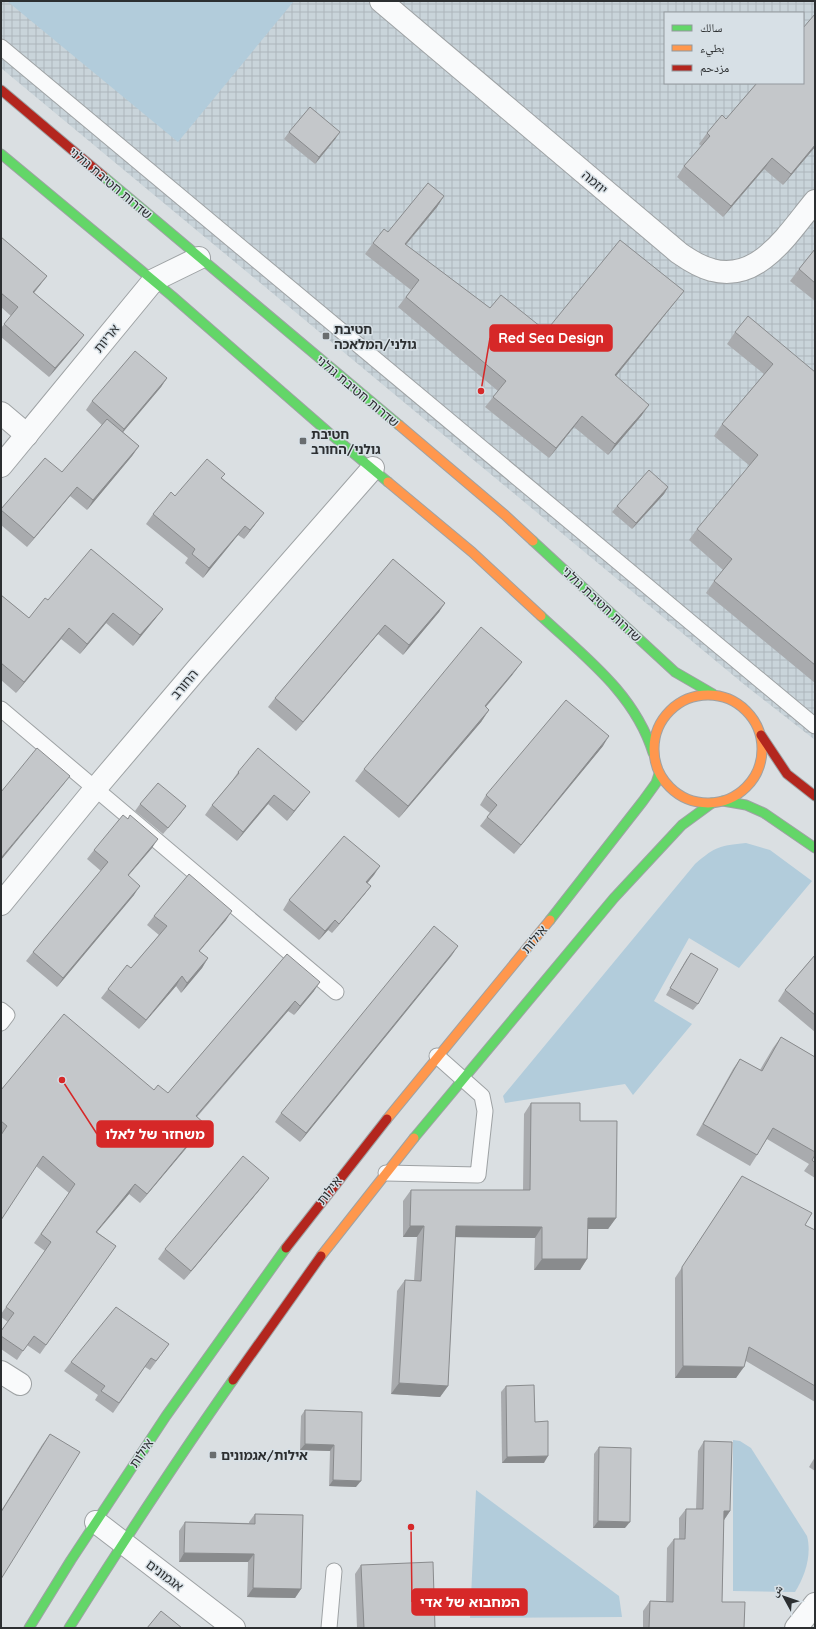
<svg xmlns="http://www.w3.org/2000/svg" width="816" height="1629" font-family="Quicksand,'Noto Naskh Arabic','Noto Sans Hebrew',sans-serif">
<defs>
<pattern id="industrial-grid" width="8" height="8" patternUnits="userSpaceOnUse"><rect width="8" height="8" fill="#c9d4da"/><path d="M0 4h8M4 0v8" fill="none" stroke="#adb6bc"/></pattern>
</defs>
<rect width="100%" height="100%" fill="#dadfe2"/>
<!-- industrial -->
<path fill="url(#industrial-grid)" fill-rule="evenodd" d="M 1,1 L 815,1 L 815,740 L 746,686 L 1,68 ZM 665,13 L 803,13 L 803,83 L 665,83 Z"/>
<!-- green -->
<g fill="#b2ccdb">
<polygon points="7,1 294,1 178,142"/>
<path d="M 746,843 L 770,850 L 812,881 L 739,968 L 689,938 L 654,1001 L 692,1024 L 633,1095 L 625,1084 L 505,1103 L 503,1096 L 695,864 C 716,846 719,846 746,843 Z"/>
<path d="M 733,1440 L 740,1441 L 751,1448 L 807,1536 C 812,1555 805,1576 795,1592 L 733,1591 Z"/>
<polygon points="476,1490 619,1596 622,1617 470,1618"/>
</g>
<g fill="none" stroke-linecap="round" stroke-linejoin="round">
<defs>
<g id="lane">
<polyline points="1,47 815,726"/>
<polyline points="1,709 336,992"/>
<polyline points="1,1010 7,1015 1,1023"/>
<polyline points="386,1173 478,1175 485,1111 482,1096 437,1056"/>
<polyline points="329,1628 334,1571"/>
</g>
<g id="street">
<path d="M 381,1 L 679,253 C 689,260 700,267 712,270 C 759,283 789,232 815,201"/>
<polyline points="1,413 27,435"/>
<polyline points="1,466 154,280 199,258"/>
<polyline points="1,904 95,789 197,669 373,468"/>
<polyline points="1,1372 20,1384"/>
<polyline points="96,1522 234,1628"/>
<polyline points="796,1628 815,1604"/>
</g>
<g id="fast">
<polyline points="1,154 172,296 328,432 388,482"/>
<polyline points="103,176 399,425"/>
<polyline points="533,541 675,672 713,694"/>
<path d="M 541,616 C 585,657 635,694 653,753"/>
<polyline points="723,801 746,805 764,813 815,848"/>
<polyline points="550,920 643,801 656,783 659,774"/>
<polyline points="414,1138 614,898 682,825 712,803"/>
<polyline points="29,1628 71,1560 166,1416 286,1248"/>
<path d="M 69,1628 C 122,1544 176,1461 233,1380"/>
</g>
<g id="slow">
<polyline points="399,425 505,515 533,541"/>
<polyline points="388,482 472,552 541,616"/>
<circle cx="708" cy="749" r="54"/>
<polyline points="387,1119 550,920"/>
<polyline points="321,1256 414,1138"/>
</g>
<g id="jam">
<polyline points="1,90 103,176"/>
<polyline points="761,735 787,774 815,796"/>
<polyline points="286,1248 387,1119"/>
<polyline points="233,1380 321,1256"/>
</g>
</defs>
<!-- lane casing -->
<use href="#lane" stroke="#9ea2a4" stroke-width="17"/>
<!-- street casing -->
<use href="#street" stroke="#9ea2a4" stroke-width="24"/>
<!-- fast casing -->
<use href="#fast" stroke="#9ea2a4" stroke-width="11"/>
<!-- slow casing -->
<use href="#slow" stroke="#9ea2a4" stroke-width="11"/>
<!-- jam casing -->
<use href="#jam" stroke="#9ea2a4" stroke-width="11"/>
<!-- lane -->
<use href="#lane" stroke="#f9fafb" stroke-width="15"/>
<!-- street -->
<use href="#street" stroke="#f9fafb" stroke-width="22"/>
<!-- fast -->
<use href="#fast" stroke="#63d668" stroke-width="9"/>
<!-- slow -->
<use href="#slow" stroke="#ff974d" stroke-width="9"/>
<!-- jam -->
<use href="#jam" stroke="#b3261e" stroke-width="9"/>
</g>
<!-- wall -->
<g fill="#a9abae">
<polygon points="815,14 815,147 783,185 764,169 723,217 677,177 684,166 702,146 699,144 707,133 726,119"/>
<polygon points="289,132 336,138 315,164 284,139"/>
<polygon points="444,196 437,207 406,245 490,308 546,331 684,291 616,376 642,415 608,455 574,427 549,458 485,407 498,391 398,307 411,290 365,254 373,243 388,232"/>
<polygon points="1,237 47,276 34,293 84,335 77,344 49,377 1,337 1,328 11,316 1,307"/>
<polygon points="815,249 815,301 790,281 799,269"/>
<polygon points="735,332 815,372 815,683 706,593 714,581 723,570 689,540 697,529 750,466 714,436 722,424 764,374 727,344"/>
<polygon points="167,378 161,387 123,432 139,446 132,456 87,510 70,496 27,547 1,525 1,509 62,472 102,425 86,410 92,401"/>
<polygon points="222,478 264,513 244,539 238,535 203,578 185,563 188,558 146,524 153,514 175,496"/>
<polygon points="668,487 664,494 632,529 612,512 617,506"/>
<polygon points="393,559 445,603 439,612 403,655 378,634 296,731 268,707 275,698"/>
<polygon points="1,595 29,618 48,600 163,609 155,619 133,646 106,623 80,654 61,639 16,693 1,680"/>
<polygon points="513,674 486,707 489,710 481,722 399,818 355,781 364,769"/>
<polygon points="603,746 514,854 480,826 490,813 480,805 486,795"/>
<polygon points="238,772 303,801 287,821 268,804 237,841 205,815 212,805 232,781"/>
<polygon points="140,804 186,806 181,813 163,834 135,811"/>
<polygon points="152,848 128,876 134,895 57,987 26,961 33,952 101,871 87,859 94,850"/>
<polygon points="380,866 367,883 371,886 364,895 332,933 328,930 319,940 283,910 289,900"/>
<polygon points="154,916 226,920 199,951 208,958 202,968 181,993 176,986 139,1029 101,998 108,989 131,968 159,935 147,925"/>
<polygon points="691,953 698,1004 693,1010 666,995 686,960"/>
<polygon points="287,954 314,991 294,1015 288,1011 197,1117 205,1124 199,1133 140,1203 129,1194 97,1232 116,1246 40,1354 27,1345 17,1360 1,1349 1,1331 8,1322 1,1317 1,1314 45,1251 34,1243 69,1193 36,1166 1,1220 1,1090 154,1090 168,1093"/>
<polygon points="452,955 300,1142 275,1122 281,1113"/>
<polygon points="815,955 815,1032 778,1001 785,990"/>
<polygon points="781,1037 815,1057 815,1178 804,1171 809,1164 767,1139 757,1155 750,1166 696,1135 733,1069 740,1059 760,1070 773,1048"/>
<polygon points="531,1103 580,1121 616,1218 608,1229 588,1229 587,1259 580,1270 534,1270 535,1238 455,1237 448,1386 440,1397 391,1394 397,1291 405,1280 414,1281 417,1237 403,1237 403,1201 411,1190 523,1190 524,1114"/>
<polygon points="742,1176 805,1225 815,1230 815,1402 746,1361 736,1378 675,1378 675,1278"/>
<polygon points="262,1187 184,1280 158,1259 165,1249"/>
<polygon points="169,1344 150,1370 145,1367 113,1413 95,1400 98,1395 64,1371 71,1362"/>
<polygon points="506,1386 535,1422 544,1463 502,1463 501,1392"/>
<polygon points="305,1410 362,1412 356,1487 329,1486 330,1451 300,1450 301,1416"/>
<polygon points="50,1434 1,1579 1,1511 42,1445"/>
<polygon points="704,1441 730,1511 724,1520 722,1602 744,1628 643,1628 643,1611 650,1601 666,1602 667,1548 674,1539 679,1539 679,1518 686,1509 696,1509 698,1451"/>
<polygon points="599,1447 625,1528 593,1528 594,1454"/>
<polygon points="815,1457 815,1471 809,1467"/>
<polygon points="255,1514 301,1589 295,1598 247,1597 248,1562 179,1562 179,1531 185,1522 249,1523 249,1522"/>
<polygon points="361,1565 435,1628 357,1628 355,1574"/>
</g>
<!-- shaded-wall -->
<g fill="#898b8d">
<polygon points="340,132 336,138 315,164 319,157"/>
<polygon points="815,145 815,147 783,185 791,174"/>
<polygon points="772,158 764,169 723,217 731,206"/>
<polygon points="444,196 437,207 397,255 405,244"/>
<polygon points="47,276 40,285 27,301 33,292"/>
<polygon points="684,291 608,386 615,375"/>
<polygon points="84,335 77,344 49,377 55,368"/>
<polygon points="167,378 161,387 118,438 124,429"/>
<polygon points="649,405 642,415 608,455 615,444"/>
<polygon points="582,416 574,427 549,458 556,448"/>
<polygon points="139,446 132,456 87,510 93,500"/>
<polygon points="77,487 70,496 27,547 34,538"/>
<polygon points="668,487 664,494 632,529 636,523"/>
<polygon points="264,513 257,522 244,539 250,530"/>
<polygon points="245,526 238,535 203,578 209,568"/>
<polygon points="445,603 439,612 403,655 409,645"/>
<polygon points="163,609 155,619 133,646 140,635"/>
<polygon points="113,613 106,623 80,654 87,644"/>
<polygon points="385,625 378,634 296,731 303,722"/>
<polygon points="69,628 61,639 16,693 24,682"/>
<polygon points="522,662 513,674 477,717 485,706"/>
<polygon points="489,710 481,722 399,818 408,806"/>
<polygon points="609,736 603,746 514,854 521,845"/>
<polygon points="70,776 63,785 1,860 1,858"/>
<polygon points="310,792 303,801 287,821 294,811"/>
<polygon points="274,795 268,804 237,841 243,832"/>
<polygon points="158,839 152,848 121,884 128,875"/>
<polygon points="380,866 374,875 360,892 366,882"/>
<polygon points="140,886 134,895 57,987 63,978"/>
<polygon points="371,886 364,895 332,933 339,924"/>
<polygon points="232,911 226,920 192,960 199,951"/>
<polygon points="335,920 328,930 319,940 325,931"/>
<polygon points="458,946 452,955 300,1142 306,1133"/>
<polygon points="208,958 202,968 181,993 187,983"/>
<polygon points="182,976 176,986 139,1029 146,1020"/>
<polygon points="320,982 314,991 294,1015 300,1006"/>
<polygon points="295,1001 288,1011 189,1125 196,1116"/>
<polygon points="205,1124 199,1133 140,1203 147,1194"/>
<polygon points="269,1178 262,1187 184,1280 191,1271"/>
<polygon points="135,1184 129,1194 89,1241 96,1232"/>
<polygon points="588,1218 616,1218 608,1229 580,1229"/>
<polygon points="410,1226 424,1226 417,1237 403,1237"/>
<polygon points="456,1226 542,1227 535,1238 448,1237"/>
<polygon points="542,1259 587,1259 580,1270 534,1270"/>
<polygon points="683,1366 744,1367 736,1378 675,1378"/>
<polygon points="399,1383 448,1386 440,1397 391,1394"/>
<polygon points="305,1444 334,1445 330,1451 300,1450"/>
<polygon points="548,1456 544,1463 502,1463 507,1457"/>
<polygon points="333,1480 361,1481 356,1487 329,1486"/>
<polygon points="724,1511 730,1511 724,1520 717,1520"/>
<polygon points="598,1521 630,1522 625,1528 593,1528"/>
<polygon points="184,1553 254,1554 248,1562 179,1562"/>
<polygon points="253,1588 301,1589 295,1598 247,1597"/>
</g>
<!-- building -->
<g fill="#c4c7ca" stroke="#898b8d">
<polygon points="815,14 815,145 791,174 772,158 731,206 684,166 710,136 707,133 722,115 726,119 757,83 803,83 803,28"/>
<polygon points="310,107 340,132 319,157 289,132"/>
<polygon points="428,183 444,196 405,244 490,308 501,295 546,331 620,240 684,291 615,375 649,405 615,444 582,416 556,448 493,397 506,381 406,297 419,280 373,243 384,229 388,232"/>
<polygon points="1,237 47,276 33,292 84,335 55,368 4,324 18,307 1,293"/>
<polygon points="815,249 815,283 799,269"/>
<polygon points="748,316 815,372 815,665 714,581 732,559 697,529 758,455 722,424 773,364 735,332"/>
<polygon points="135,351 167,378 124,429 92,401"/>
<polygon points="107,419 139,446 93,500 77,487 34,538 1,510 1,509 45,458 62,472"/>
<polygon points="207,459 225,474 221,478 264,513 250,530 245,526 209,568 192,554 195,549 153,514 171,492 175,496"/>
<polygon points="649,470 668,487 636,523 617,506"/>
<polygon points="91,549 163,609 140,635 113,613 87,644 69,628 24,682 1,663 1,595 29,618 45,598 48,600"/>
<polygon points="393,559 445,603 409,645 385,625 303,722 275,698"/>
<polygon points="481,627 522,662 485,706 489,710 408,806 364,769"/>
<polygon points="566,700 609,736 521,845 487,817 497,805 486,795"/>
<polygon points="37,748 70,776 1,858 1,792"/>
<polygon points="258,748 310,792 294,811 274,795 243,832 212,805 239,773 238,772"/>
<polygon points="158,783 186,806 168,828 140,804"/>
<polygon points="123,815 128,819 130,815 158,839 128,875 140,886 63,978 33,952 108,862 94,850"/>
<polygon points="344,836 380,866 366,882 371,886 339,924 335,920 325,931 289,900"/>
<polygon points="189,874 232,911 199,951 208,958 187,983 182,976 146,1020 108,989 127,965 131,968 167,926 154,916"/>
<polygon points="434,926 458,946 306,1133 281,1113"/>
<polygon points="691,953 718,969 698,1004 670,988"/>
<polygon points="287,954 320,982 300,1006 295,1001 196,1116 205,1124 147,1194 135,1184 96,1232 116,1246 46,1345 34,1336 23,1351 1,1336 1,1331 14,1313 6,1307 51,1242 41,1234 75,1184 43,1156 1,1220 1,1135 7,1126 1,1121 1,1090 64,1014 154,1090 158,1085 168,1093"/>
<polygon points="815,955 815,1015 785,990"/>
<polygon points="781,1037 815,1057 815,1152 773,1128 757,1155 703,1124 740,1059 762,1071"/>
<polygon points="531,1103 580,1103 580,1121 617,1121 616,1218 588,1218 587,1259 542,1259 542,1227 456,1226 448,1386 399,1383 405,1280 421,1281 424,1226 410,1226 411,1190 530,1190"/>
<polygon points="815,1155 815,1163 812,1160"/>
<polygon points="243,1156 269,1178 191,1271 165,1249"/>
<polygon points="742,1176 812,1213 805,1225 815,1230 815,1386 749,1347 744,1367 683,1366 682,1267"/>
<polygon points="116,1307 169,1344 156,1361 151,1358 119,1403 101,1391 105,1386 71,1362"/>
<polygon points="534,1385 535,1422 548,1421 548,1456 507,1457 506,1386"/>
<polygon points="305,1410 362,1412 361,1481 333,1480 334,1445 305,1444"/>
<polygon points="50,1434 80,1452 1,1579 1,1512"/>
<polygon points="704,1441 732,1442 730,1511 724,1511 722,1602 745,1602 744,1628 649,1628 650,1601 673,1602 674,1539 685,1539 686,1509 703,1509"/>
<polygon points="599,1447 631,1448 630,1522 598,1521"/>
<polygon points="255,1514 303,1515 301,1589 253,1588 254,1554 184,1553 185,1522 255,1524"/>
<polygon points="433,1562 435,1628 364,1628 361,1565"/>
<polygon points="161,1611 182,1628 147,1628"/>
</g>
<!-- markers -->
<g fill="#696d6f" stroke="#d7e0e6" stroke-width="1.5">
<rect x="322" y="332" width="8" height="8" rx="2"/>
<rect x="299" y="437" width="8" height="8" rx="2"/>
<rect x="209" y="1451" width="8" height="8" rx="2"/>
</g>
<g text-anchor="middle" stroke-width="3" stroke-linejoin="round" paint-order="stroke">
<!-- street labels -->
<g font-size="13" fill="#2c2f31" stroke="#d7e0e6">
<text transform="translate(595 182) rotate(40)" y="5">יוזמה</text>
<text transform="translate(111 183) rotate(40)" y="5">שדרות חטיבת גולני</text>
<text transform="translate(106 338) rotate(-51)" y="5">אריות</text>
<text transform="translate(358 391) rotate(40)" y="5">שדרות חטיבת גולני</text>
<text transform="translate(602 604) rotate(43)" y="5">שדרות חטיבת גולני</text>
<text transform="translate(184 684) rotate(-50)" y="5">החורב</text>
<text transform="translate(534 939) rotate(-50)" y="5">אילות</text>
<text transform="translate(329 1190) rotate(-52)" y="5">אילות</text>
<text transform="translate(141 1453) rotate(-56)" y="5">אילות</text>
<text transform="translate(165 1575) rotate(37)" y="5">אגמונים</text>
</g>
<!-- poi labels -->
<g font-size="13" font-weight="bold" fill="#2c2f31" stroke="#d7e0e6" text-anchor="start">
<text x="334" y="334">חטיבת<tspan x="334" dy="15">גולני/המלאכה</tspan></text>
<text x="311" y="439">חטיבת<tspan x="311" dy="15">גולני/החורב</tspan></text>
<text x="221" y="1460">אילות/אגמונים</text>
</g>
</g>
<!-- callouts -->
<path fill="none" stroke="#d62828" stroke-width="1.5" d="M481 391L490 338M62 1080L97 1134M411 1527L412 1602"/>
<g fill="#d62828" stroke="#d7e0e6" stroke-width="1.5">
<circle cx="481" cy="391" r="4"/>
<circle cx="62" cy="1080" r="4"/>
<circle cx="411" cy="1527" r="4"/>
</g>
<g fill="#d62828" stroke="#d62828" stroke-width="1.5">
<rect x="490" y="325" width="122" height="26" rx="4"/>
<rect x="97" y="1121" width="116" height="26" rx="4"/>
<rect x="412" y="1589" width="115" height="26" rx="4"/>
</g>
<g font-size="14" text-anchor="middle" font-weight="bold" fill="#fff">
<text x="551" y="343">Red Sea Design</text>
<text x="155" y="1139">משחזר של לאלו</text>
<text x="470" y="1607">המחבוא של אדי</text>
</g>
<!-- border -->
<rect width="816" height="1629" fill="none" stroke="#2c2f31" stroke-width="4"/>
<!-- legend -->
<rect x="664" y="12" width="140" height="72" fill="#d7e0e6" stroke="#93999e"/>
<rect x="672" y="25" width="20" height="6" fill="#63d668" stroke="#93999e"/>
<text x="700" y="32" font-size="12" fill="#2c2f31">سالك</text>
<rect x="672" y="45" width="20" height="6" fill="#ff974d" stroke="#93999e"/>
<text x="700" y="52" font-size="12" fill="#2c2f31">بطيء</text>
<rect x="672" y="65" width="20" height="6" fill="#b3261e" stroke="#93999e"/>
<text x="700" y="72" font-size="12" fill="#2c2f31">مزدحم</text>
<!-- north arrow -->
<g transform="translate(784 1597) rotate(310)" stroke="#d7e0e6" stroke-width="3" paint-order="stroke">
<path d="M0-3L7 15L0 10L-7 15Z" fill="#2c2f31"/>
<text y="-6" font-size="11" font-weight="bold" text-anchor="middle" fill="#2c2f31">ش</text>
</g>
</svg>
